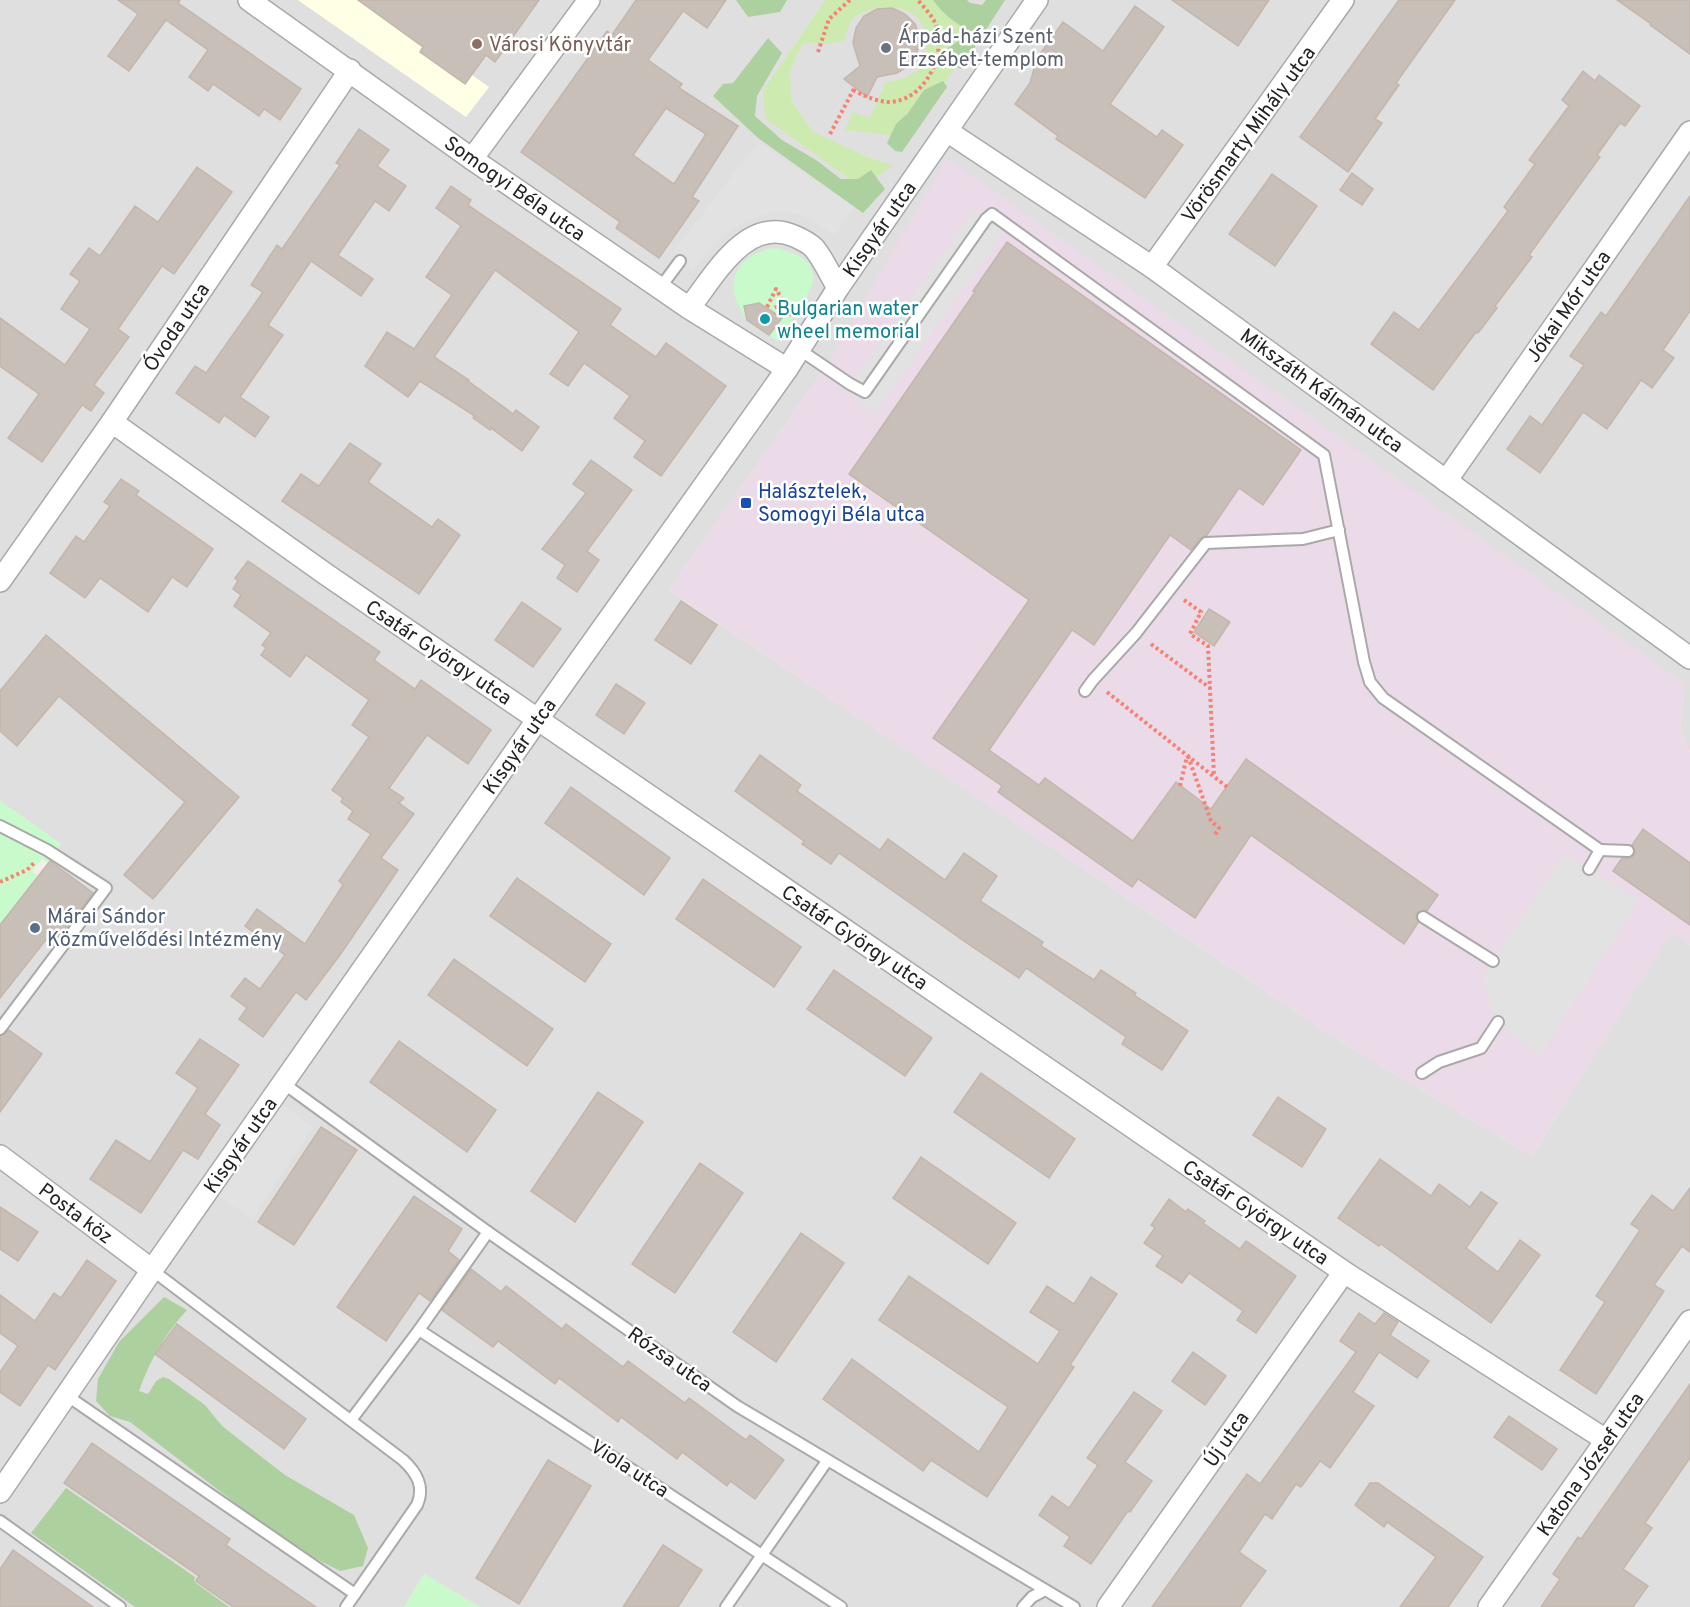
<svg xmlns="http://www.w3.org/2000/svg" width="1690" height="1607" font-family="Overpass,sans-serif">
<rect width="100%" height="100%" fill="#f2efe9"/>
<!-- residential -->
<polygon fill="#e0dfdf" points="0,0 298,0 466,117 472,75 486,55 539,0 1690,0 1690,752 1680,729 1684,683 825,368 669,590 1335,1038 1532,1156 1671,932 1690,945 1690,1607 480,1607 424,1574 404,1607 0,1607 0,998 52,932 61,939 95,895 50,860 61,844 0,801"/>
<!-- industrial -->
<polygon fill="#ebdbe8" points="947,158 1684,683 1680,729 1690,752 1690,945 1671,933 1532,1156 1335,1038 669,590 825,368"/>
<!-- education -->
<polygon fill="#ffffe5" points="298,0 539,0 495,62 486,55 472,75 489,87 466,117"/>
<!-- grass -->
<path fill="#cdebb0" d="M 825,0 L 946,0 L 983,28 L 902,144 L 890,135 L 845,130 L 853,112 L 870,118 L 885,83 C 896,80 911,77 919,69 C 924,63 926,54 926,47 C 931,1 876,0 852,19 C 848,25 846,35 844,41 L 828,44 L 802,43 L 790,72 L 791,100 L 813,132 L 870,158 L 892,165 L 863,189 L 765,118 L 763,91 Z"/>
<!-- forest -->
<g fill="#add19e">
<polygon points="736,0 787,0 780,12 748,17"/>
<path d="M 933,0 L 967,0 L 970,3 L 982,5 L 986,0 L 1005,0 L 961,69 L 939,60 L 937,55 L 960,40 L 969,31 C 954,22 943,14 933,0 Z"/>
<polygon points="768,38 782,53 757,96 755,116 782,140 816,160 841,179 858,179 871,170 885,189 863,213 758,138 713,96 723,84 733,83"/>
<polygon points="943,81 947,87 902,152 895,151 887,143 896,124 908,113 924,90"/>
<path d="M 164,1297 L 187,1310 C 165,1334 150,1360 139,1391 L 148,1394 L 156,1381 L 163,1377 L 169,1379 L 205,1405 L 222,1426 L 285,1475 L 354,1515 L 368,1548 L 363,1566 L 340,1571 L 291,1546 L 130,1422 L 110,1416 L 96,1401 L 98,1379 L 119,1342 Z"/>
<polygon points="66,1488 195,1577 194,1581 196,1583 229,1607 135,1607 31,1533"/>
</g>
<!-- park -->
<g fill="#c8facc">
<path d="M 773,248 C 792,251 818,259 812,284 C 810,294 784,330 777,341 C 767,334 753,327 746,318 C 722,287 734,255 773,248 Z"/>
<polygon points="0,801 61,844 48,863 42,859 32,871 38,876 0,925"/>
<polygon points="424,1574 480,1607 404,1607"/>
</g>
<!-- parking -->
<g fill="#e2e2e2">
<polygon points="758,142 854,207 835,235 798,213 772,212 746,221 722,236 693,271 671,255"/>
<polygon points="974,210 1004,232 875,413 845,391"/>
<polygon points="1564,854 1639,899 1540,1056 1494,1019 1483,976"/>
<polygon points="273,1098 313,1127 252,1219 209,1189"/>
</g>
<!-- building -->
<g fill="#c7bfb8" stroke="#c4b6ab" stroke-width="1.5" fill-rule="evenodd">
<polygon points="118,0 180,0 178,3 301,89 280,120 264,109 259,116 213,84 208,91 189,77 208,50 166,20 129,71 108,56 138,14"/>
<polygon points="358,0 539,0 495,62 486,55 465,84 420,52 423,47"/>
<path d="M 636,0 L 726,0 L 707,28 L 683,11 L 648,60 L 682,84 L 679,88 L 738,126 L 692,197 L 699,201 L 659,258 L 616,228 L 620,222 L 521,152 L 607,31 L 612,35 ZM 666,108 L 706,134 L 674,184 L 633,155 Z"/>
<polygon points="1172,0 1269,0 1238,46"/>
<polygon points="1399,0 1455,0 1396,83 1399,85 1375,119 1382,123 1348,172 1300,137"/>
<polygon points="1617,0 1690,0 1690,54 1650,25 1651,24"/>
<polygon points="1135,6 1164,27 1110,104 1157,137 1162,130 1183,145 1145,198 1056,139 1058,136 1015,104 1030,83 1037,58 1063,22 1103,51"/>
<polygon points="892,8 905,14 915,24 920,38 917,53 910,65 897,73 877,77 867,97 844,79 860,66 853,43 856,28 864,16 877,9"/>
<polygon points="1583,71 1595,81 1599,75 1640,106 1625,126 1620,123 1597,155 1600,157 1529,255 1532,257 1495,306 1497,308 1478,333 1476,332 1433,390 1371,344 1394,312 1419,330 1508,211 1504,207 1535,164 1529,160 1569,106 1562,100"/>
<polygon points="359,129 389,150 377,166 406,186 389,211 375,201 338,255 373,279 361,296 311,261 268,325 283,335 240,397 269,417 255,437 224,415 219,423 176,393 195,366 206,373 263,292 251,285 277,245 282,249 340,165 336,163"/>
<polygon points="197,167 232,192 174,274 162,266 118,329 129,337 94,385 104,393 91,411 82,405 42,462 8,438 39,394 0,366 0,318 65,365 90,329 61,309 80,281 70,274 89,248 100,256 135,206 158,222"/>
<polygon points="1352,173 1373,189 1362,205 1340,190"/>
<polygon points="1272,174 1317,206 1275,266 1229,234"/>
<polygon points="451,186 471,200 468,205 621,309 610,325 656,357 666,343 726,386 661,476 634,457 645,441 614,418 630,396 584,363 568,386 550,374 579,332 495,270 434,357 469,380 468,381 513,414 516,410 539,427 522,451 491,428 490,430 473,418 475,416 420,381 408,397 365,366 387,332 414,349 452,295 426,277 461,226 436,208"/>
<polygon points="1690,196 1690,311 1663,350 1674,358 1652,388 1641,380 1607,429 1583,412 1540,473 1507,449 1530,416 1542,425 1584,365 1570,356 1601,312 1606,316"/>
<polygon points="1007,242 1301,450 1263,505 1239,488 1207,535 1200,538 1191,550 1170,535 1094,645 1072,630 989,750 1039,785 1045,778 1133,841 1176,782 1211,809 1246,759 1438,895 1427,911 1423,910 1417,913 1416,917 1418,923 1404,944 1251,835 1195,918 1138,879 1132,887 998,792 1002,786 933,738 1029,600 849,474 975,292 973,291"/>
<polygon points="759,303 782,318 769,335 747,320 744,306"/>
<polygon points="350,443 381,464 368,482 432,527 438,519 460,535 419,594 282,501 301,474 319,486"/>
<polygon points="591,460 632,490 587,551 599,560 577,592 557,578 565,565 542,549 586,493 573,484"/>
<polygon points="121,479 139,491 136,495 213,549 187,587 172,577 148,612 100,578 85,598 50,573 76,536 84,542 110,506 104,502"/>
<polygon points="248,561 380,652 374,660 415,689 421,680 491,730 468,764 427,735 389,788 404,798 399,803 414,814 381,858 398,870 340,955 306,1000 296,992 263,1037 239,1019 247,1008 231,996 245,978 260,989 285,955 245,926 257,909 305,944 343,885 339,881 371,834 348,819 353,811 341,802 343,798 332,790 369,737 352,725 369,700 306,655 290,677 261,655 266,648 262,645 271,633 234,606 241,595 233,589 238,581 235,578"/>
<polygon points="681,601 717,625 691,664 655,640"/>
<polygon points="522,602 561,629 533,667 495,640"/>
<polygon points="1209,609 1230,622 1214,646 1194,632"/>
<polygon points="46,635 239,797 153,899 124,875 185,802 59,696 17,746 0,731 0,691"/>
<polygon points="616,684 645,703 624,734 596,715"/>
<polygon points="760,755 801,785 797,791 880,850 888,839 945,880 964,853 997,876 980,901 1043,942 1041,946 1094,980 1101,970 1136,993 1134,995 1188,1031 1162,1070 1122,1044 1126,1037 1026,968 1019,978 971,946 839,853 831,864 802,844 804,841 735,791"/>
<polygon points="571,787 670,858 644,895 545,823"/>
<polygon points="1643,829 1690,863 1690,925 1613,871 1622,858 1631,858 1634,855 1635,851 1632,845"/>
<polygon points="50,861 93,893 59,938 52,932 0,998 0,925"/>
<polygon points="517,878 611,944 585,982 490,916"/>
<polygon points="703,879 801,947 774,987 676,919"/>
<polygon points="454,959 553,1029 527,1066 428,995"/>
<polygon points="834,970 932,1038 905,1076 807,1009"/>
<polygon points="9,1030 42,1054 0,1112 0,1036"/>
<polygon points="200,1039 239,1065 205,1114 220,1125 198,1159 183,1150 141,1213 90,1179 116,1140 150,1162 198,1088 176,1073"/>
<polygon points="399,1041 496,1110 467,1152 370,1082"/>
<polygon points="981,1073 1075,1139 1049,1178 954,1112"/>
<polygon points="598,1092 643,1122 575,1222 531,1191"/>
<polygon points="1278,1097 1326,1129 1302,1167 1253,1135"/>
<polygon points="321,1127 357,1150 294,1245 258,1222"/>
<polygon points="921,1157 1016,1223 988,1264 893,1198"/>
<polygon points="1380,1159 1431,1196 1439,1184 1470,1207 1481,1192 1497,1203 1466,1248 1498,1272 1520,1240 1540,1255 1491,1323 1381,1244 1379,1246 1338,1218"/>
<polygon points="700,1163 743,1193 675,1293 632,1264"/>
<polygon points="1690,1188 1690,1252 1682,1246 1654,1285 1664,1291 1596,1394 1560,1370 1605,1302 1596,1296 1640,1230 1631,1224 1652,1195 1673,1211"/>
<polygon points="414,1196 462,1229 448,1251 459,1260 430,1301 419,1293 386,1341 337,1307"/>
<polygon points="1169,1199 1186,1212 1188,1209 1205,1221 1203,1223 1240,1249 1246,1241 1296,1276 1256,1333 1237,1320 1243,1311 1189,1273 1182,1283 1156,1266 1163,1256 1144,1243 1155,1228 1151,1225"/>
<polygon points="0,1207 38,1232 18,1261 0,1249"/>
<polygon points="801,1233 844,1263 776,1362 733,1332"/>
<polygon points="87,1260 116,1281 55,1370 48,1365 20,1406 0,1392 0,1372 18,1346 0,1333 0,1295 35,1321 54,1293 61,1298"/>
<polygon points="471,1269 501,1292 506,1286 562,1329 566,1324 623,1367 628,1361 685,1403 689,1398 746,1440 750,1435 784,1460 755,1499 730,1481 727,1486 682,1452 677,1459 621,1417 618,1422 559,1378 555,1384 498,1341 493,1347 442,1310"/>
<polygon points="909,1276 1038,1364 1060,1331 1030,1312 1047,1286 1074,1304 1091,1277 1117,1294 1070,1365 1074,1367 987,1497 931,1460 923,1471 823,1399 852,1359 979,1452 1008,1407 879,1320"/>
<polygon points="1359,1313 1375,1324 1384,1313 1398,1322 1390,1335 1429,1361 1417,1378 1379,1352 1353,1392 1374,1406 1330,1468 1320,1461 1301,1487 1296,1484 1272,1519 1265,1514 1239,1552 1266,1571 1240,1607 1152,1607 1247,1474 1260,1484 1356,1352 1340,1341"/>
<polygon points="177,1324 306,1419 284,1449 155,1354"/>
<polygon points="1193,1352 1226,1376 1205,1405 1172,1381"/>
<polygon points="1690,1384 1690,1458 1645,1523 1652,1528 1623,1569 1648,1586 1633,1607 1541,1607 1560,1579 1553,1574 1578,1537 1581,1539"/>
<polygon points="1134,1392 1162,1411 1125,1462 1152,1481 1130,1512 1128,1511 1091,1564 1064,1546 1070,1537 1039,1515 1052,1496 1069,1508 1098,1465 1087,1458"/>
<polygon points="1509,1416 1557,1449 1542,1470 1494,1437"/>
<polygon points="92,1443 230,1539 226,1545 316,1607 233,1607 196,1581 199,1576 64,1483"/>
<polygon points="548,1460 591,1486 519,1604 476,1578"/>
<polygon points="1370,1483 1378,1483 1483,1557 1448,1607 1400,1607 1436,1557 1387,1522 1384,1527 1355,1505"/>
<polygon points="663,1545 702,1570 678,1607 623,1607"/>
<polygon points="13,1550 93,1607 0,1607 0,1569"/>
</g>
<g fill="none" stroke-linecap="round" stroke-linejoin="round">
<defs>
<g id="service">
<polyline points="660,288 680,261"/>
<polyline points="800,350 850,384 865,392 986,219 992,214 1324,455 1364,662 1370,682 1383,698 1600,850 1589,869"/>
<polyline points="1085,691 1093,680 1136,633 1206,543 1303,539 1339,530"/>
<polyline points="0,826 47,850 106,888 0,1029"/>
<polyline points="1600,850 1628,851"/>
<polyline points="1423,917 1493,961"/>
<polyline points="1422,1073 1439,1062 1481,1048 1498,1022"/>
<polyline points="283,1083 488,1232 737,1406 1074,1607"/>
<path d="M 152,1270 L 403,1460 C 417,1473 425,1487 417,1505 L 346,1607"/>
<polyline points="419,1330 841,1607"/>
<polyline points="66,1395 355,1594"/>
<polyline points="351,1420 419,1330 488,1232"/>
<polyline points="0,1521 120,1607"/>
<polyline points="726,1607 827,1461"/>
<polyline points="1023,1607 1032,1597 1045,1590"/>
</g>
<g id="minor">
<polyline points="249,0 472,159 689,308 787,369"/>
<polyline points="947,131 1152,267 1690,658"/>
<polyline points="472,159 589,0"/>
<polyline points="1152,267 1343,0"/>
<path d="M 689,308 C 714,277 746,215 794,236 C 801,239 809,243 814,248 C 824,260 830,275 838,288"/>
<polyline points="112,422 327,575 1344,1272 1606,1440"/>
<polyline points="1446,481 1690,132"/>
<polyline points="0,581 112,422 350,70"/>
<polyline points="0,1156 152,1270"/>
<polyline points="0,1492 152,1270 538,719 787,369 838,288 1037,0"/>
<polyline points="1108,1607 1344,1272"/>
<polyline points="1489,1607 1690,1321"/>
</g>
</defs>
<!-- service casing -->
<use href="#service" stroke="#a9a9a9" stroke-width="14"/>
<!-- minor casing -->
<use href="#minor" stroke="#a9a9a9" stroke-width="24"/>
<!-- path -->
<g stroke="#fa8072" stroke-width="4" stroke-dasharray="3 3" stroke-linecap="butt">
<polyline points="818,52 829,19 850,0"/>
<path d="M 853,90 C 864,96 876,101 888,102 C 922,102 944,61 938,31 C 935,18 926,10 918,0"/>
<polyline points="830,134 855,87"/>
<polyline points="767,307 776,289 793,318"/>
<polyline points="775,308 785,302"/>
<polyline points="1184,600 1201,612 1190,634 1208,646 1214,776"/>
<polyline points="1151,644 1210,688"/>
<polyline points="1107,692 1227,787"/>
<polyline points="1188,756 1211,821 1219,828 1215,835"/>
<polyline points="1180,786 1187,756"/>
<polyline points="0,882 27,870 35,862"/>
</g>
<!-- service -->
<use href="#service" stroke="#fff" stroke-width="10"/>
<!-- minor -->
<use href="#minor" stroke="#fff" stroke-width="21"/>
</g>
<!-- markers -->
<circle fill="#8d6e63" stroke="#fff" stroke-width="2" cx="477" cy="44" r="6"/>
<circle fill="#6b7280" stroke="#fff" stroke-width="2" cx="886" cy="48" r="6"/>
<circle fill="#0f9aa8" stroke="#fff" stroke-width="2" cx="765" cy="319" r="6"/>
<rect fill="#1a4fb4" stroke="#fff" stroke-width="2" x="740" y="497" width="12" height="12" rx="3"/>
<circle fill="#5c6f8a" stroke="#fff" stroke-width="2" cx="35" cy="928" r="6"/>
<g text-anchor="middle" stroke-width="5" stroke-linejoin="round" paint-order="stroke">
<!-- worship labels -->
<g font-size="20" fill="#5b616d" stroke="#fff" text-anchor="start">
<text x="898" y="43">Árpád-házi Szent<tspan x="898" dy="23">Erzsébet-templom</tspan></text>
</g>
<!-- education labels -->
<g font-size="20" fill="#785e54" stroke="#fff" text-anchor="start">
<text x="489" y="51">Városi Könyvtár</text>
</g>
<!-- street labels -->
<g font-size="20" fill="#222" stroke="#fff">
<text transform="translate(1248 134) rotate(-54)" y="7">Vörösmarty Mihály utca</text>
<text transform="translate(515 188) rotate(35)" y="7">Somogyi Béla utca</text>
<text transform="translate(879 229) rotate(-55)" y="7">Kisgyár utca</text>
<text transform="translate(1568 306) rotate(-55)" y="7">Jókai Mór utca</text>
<text transform="translate(176 327) rotate(-56)" y="7">Óvoda utca</text>
<text transform="translate(1322 390) rotate(36)" y="7">Mikszáth Kálmán utca</text>
<text transform="translate(439 652) rotate(34)" y="7">Csatár György utca</text>
<text transform="translate(519 746) rotate(-55)" y="7">Kisgyár utca</text>
<text transform="translate(855 937) rotate(34)" y="7">Csatár György utca</text>
<text transform="translate(240 1145) rotate(-55)" y="7">Kisgyár utca</text>
<text transform="translate(1256 1212) rotate(34)" y="7">Csatár György utca</text>
<text transform="translate(76 1213) rotate(37)" y="7">Posta köz</text>
<text transform="translate(670 1359) rotate(35)" y="7">Rózsa utca</text>
<text transform="translate(1226 1439) rotate(-55)" y="7">Új utca</text>
<text transform="translate(1590 1464) rotate(-55)" y="7">Katona József utca</text>
<text transform="translate(630 1468) rotate(33)" y="7">Viola utca</text>
</g>
<!-- culture labels -->
<g font-size="20" fill="#0d838f" stroke="#fff" text-anchor="start">
<text x="777" y="315">Bulgarian water<tspan x="777" dy="23">wheel memorial</tspan></text>
</g>
<!-- transit labels -->
<g font-size="20" fill="#164399" stroke="#fff" text-anchor="start">
<text x="758" y="498">Halásztelek,<tspan x="758" dy="23">Somogyi Béla utca</tspan></text>
</g>
<!-- service labels -->
<g font-size="20" fill="#4e5e75" stroke="#fff" text-anchor="start">
<text x="47" y="923">Márai Sándor<tspan x="47" dy="23">Közművelődési Intézmény</tspan></text>
</g>
</g>
</svg>
